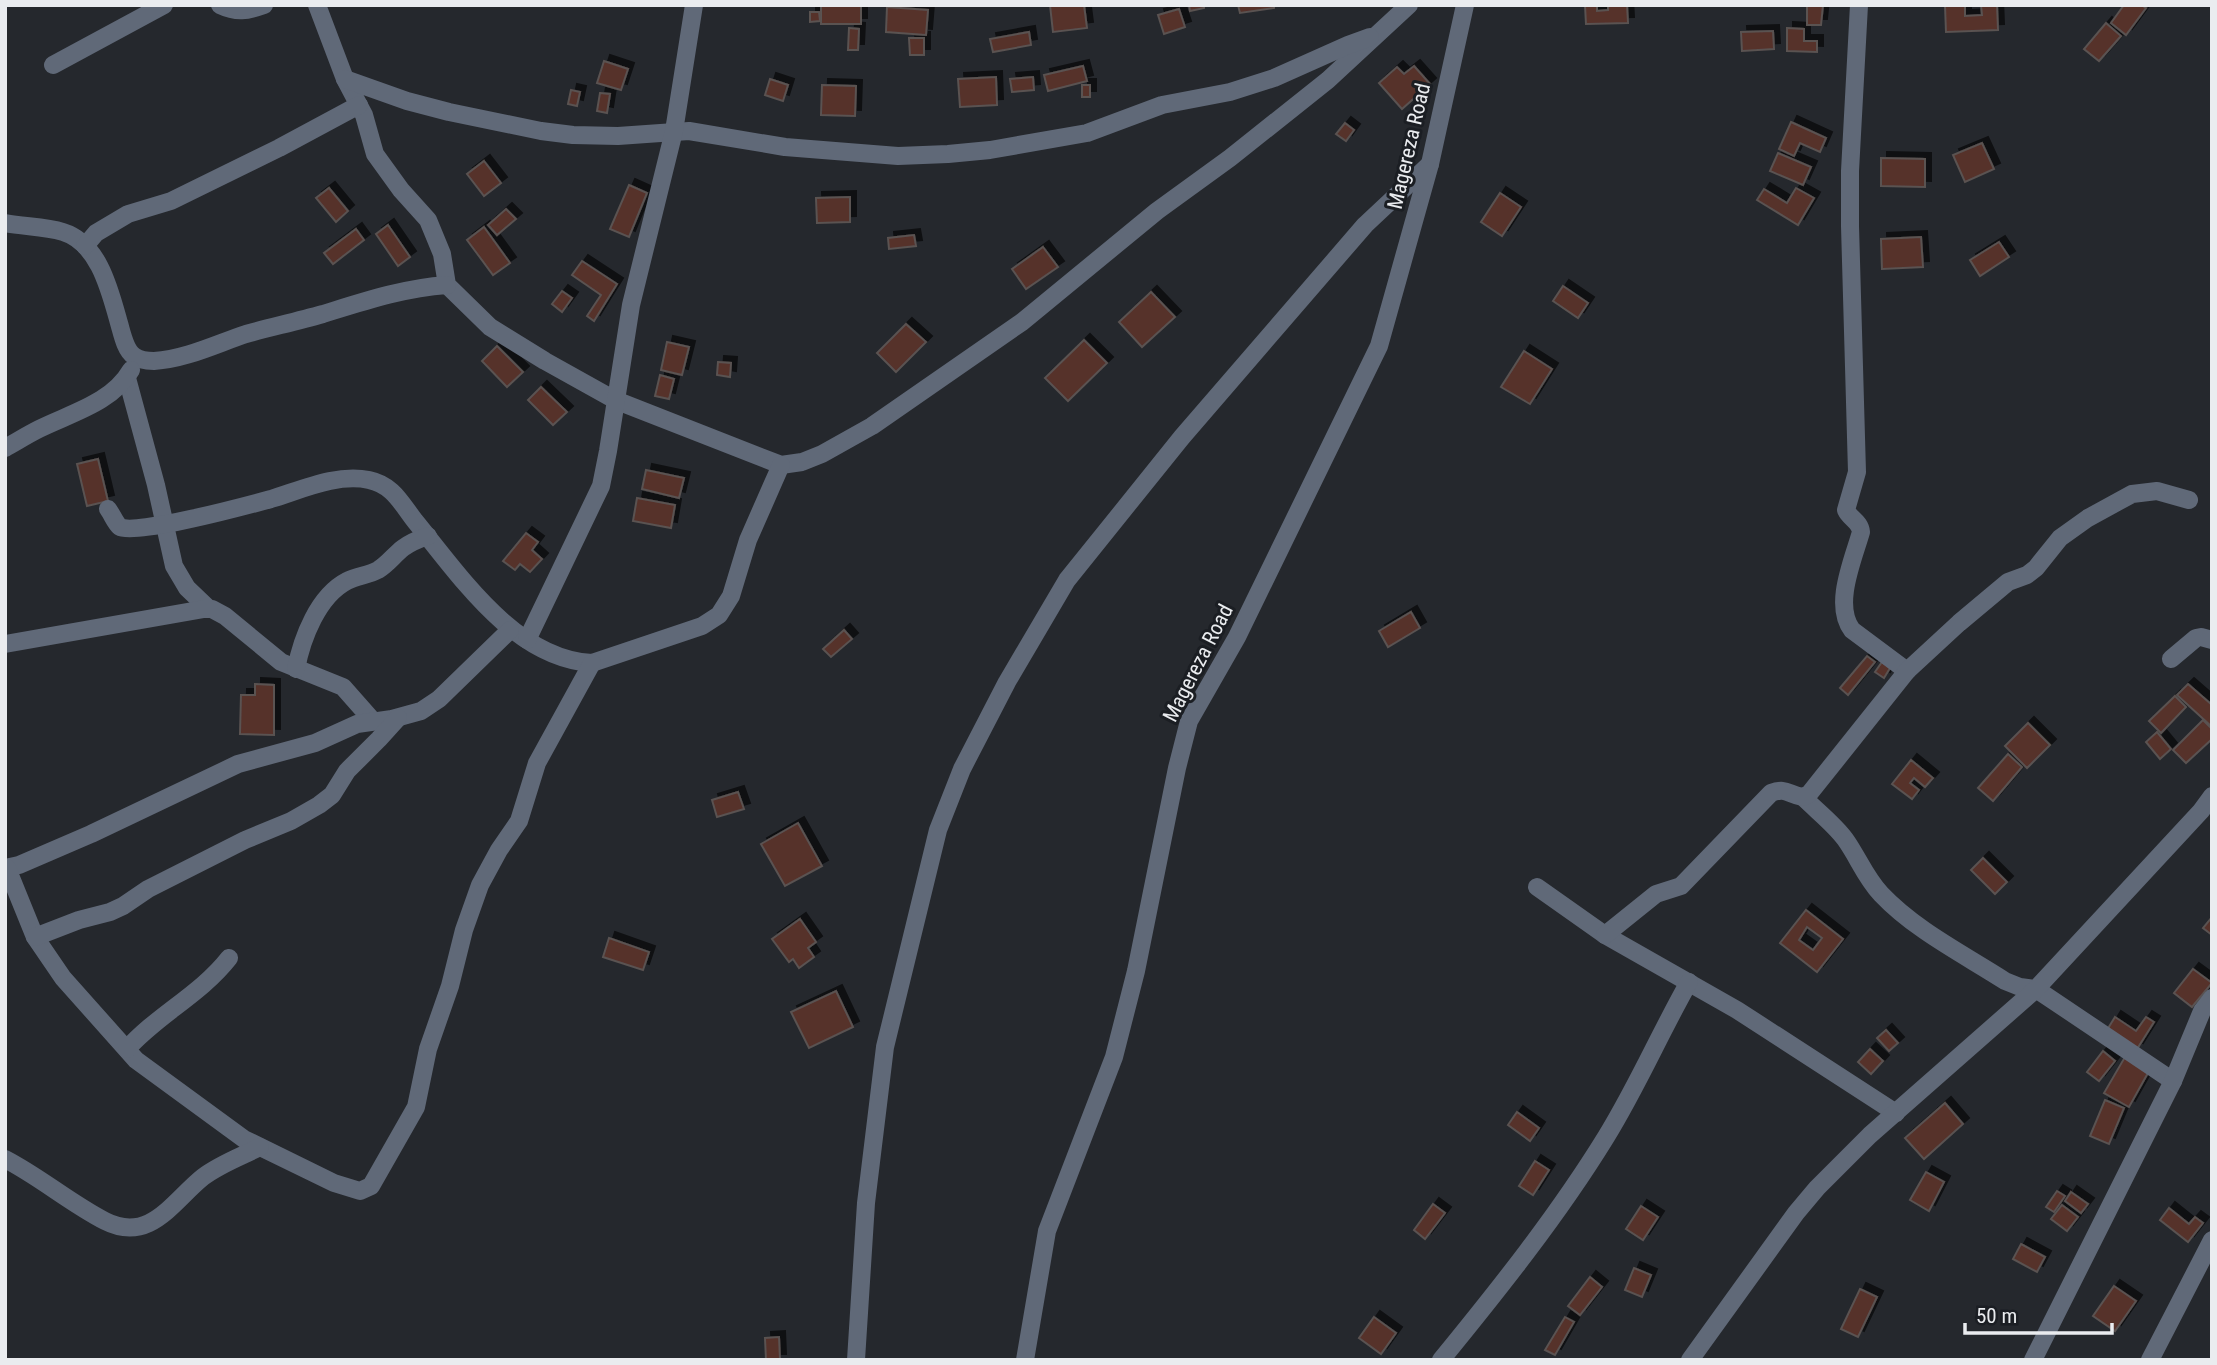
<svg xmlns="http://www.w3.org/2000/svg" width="2217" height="1365" font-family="'Roboto Condensed',sans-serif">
<defs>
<filter id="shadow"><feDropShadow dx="6" dy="-6" stdDeviation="0" flood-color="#0009"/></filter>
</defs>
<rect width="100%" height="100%" fill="#25282d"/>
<!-- building -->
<g fill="#57302a" stroke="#5a5251" stroke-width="2" fill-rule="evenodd" filter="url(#shadow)">
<rect x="821" y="5" width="40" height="19"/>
<polygon points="1050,5 1084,5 1087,28 1053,32"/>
<polygon points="1189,5 1204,5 1204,8 1190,11"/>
<polygon points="1238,5 1274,5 1274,8 1240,13"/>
<polygon points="1585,5 1597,5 1597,11 1608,10 1608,5 1627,5 1628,23 1586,24"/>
<polygon points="1823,5 1821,25 1807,25 1807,6 1781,6"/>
<polygon points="1945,5 1965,5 1965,16 1982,15 1981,5 1997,5 1998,30 1946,32"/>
<polygon points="2124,5 2141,5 2146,8 2126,35 2111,23"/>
<polygon points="887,7 928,10 926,35 886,32"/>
<polygon points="1179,9 1185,27 1164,34 1158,15"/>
<polygon points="810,12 819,12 820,21 810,22"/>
<polygon points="2106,23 2121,36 2099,61 2084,49"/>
<polygon points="849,28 859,29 858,50 848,50"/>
<polygon points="1787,28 1804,29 1804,41 1817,41 1817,52 1787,51"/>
<polygon points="1773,31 1774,49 1742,51 1741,32"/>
<polygon points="1029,32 1031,45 993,52 990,39"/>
<polygon points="909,38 924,38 924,55 910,55"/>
<polygon points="604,61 628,69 621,90 597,83"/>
<polygon points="1083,66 1087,81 1048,91 1044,75"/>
<polygon points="1414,66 1430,84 1402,109 1379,83 1397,67 1404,74"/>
<polygon points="996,77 997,105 960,107 958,79"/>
<polygon points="1033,77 1034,90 1012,92 1010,79"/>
<polygon points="770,79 788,85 783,101 765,95"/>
<polygon points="822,85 856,86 855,116 821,115"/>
<rect x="1082" y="85" width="8" height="12"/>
<polygon points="571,90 580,92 577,106 568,104"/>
<polygon points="600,93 610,94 607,113 597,111"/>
<polygon points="1791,122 1826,138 1820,152 1800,143 1794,156 1779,149"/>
<polygon points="1345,123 1354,130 1346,141 1336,134"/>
<polygon points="1982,143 1994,169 1965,182 1953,155"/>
<polygon points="1778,153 1811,167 1803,185 1770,171"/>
<polygon points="1881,158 1925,159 1925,187 1881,186"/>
<polygon points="484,161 501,183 484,196 467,174"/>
<polygon points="629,185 647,193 629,237 610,229"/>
<polygon points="329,188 348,211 336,222 316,198"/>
<polygon points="1796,188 1814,198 1798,225 1757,200 1764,189 1787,203"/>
<polygon points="1500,193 1521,207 1502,236 1481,222"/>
<polygon points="850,197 850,222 817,223 816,198"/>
<polygon points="506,209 516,219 497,235 488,225"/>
<polygon points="388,225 410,257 398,266 376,234"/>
<polygon points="484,227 510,263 493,275 467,240"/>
<polygon points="356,229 364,240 333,264 324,253"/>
<polygon points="914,235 916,246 889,249 888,238"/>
<polygon points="1921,237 1923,267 1882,269 1881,239"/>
<polygon points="1999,242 2009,257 1980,276 1970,260"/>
<polygon points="1043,247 1058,267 1026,289 1012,269"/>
<polygon points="582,261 617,284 594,321 587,316 601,295 572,275"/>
<polygon points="1563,286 1588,303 1578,318 1553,301"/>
<polygon points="562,291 572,298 562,312 552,304"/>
<polygon points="1151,292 1175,317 1142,347 1119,322"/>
<polygon points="906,324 926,342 896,372 877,353"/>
<polygon points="1084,340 1107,363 1068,401 1045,378"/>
<polygon points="667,342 689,347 682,375 661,370"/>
<polygon points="497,346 523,372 507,387 482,361"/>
<polygon points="1524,351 1552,369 1530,404 1501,387"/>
<polygon points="718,362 731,363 730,377 717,375"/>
<polygon points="660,375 674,379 669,399 655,396"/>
<polygon points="541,387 567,412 553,425 528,400"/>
<polygon points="98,459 108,501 87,506 77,464"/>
<polygon points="646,470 684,478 679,498 642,489"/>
<polygon points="637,498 675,505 671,528 633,521"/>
<polygon points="526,533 538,542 532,550 542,559 530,572 520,564 515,570 503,561"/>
<polygon points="1411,612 1420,628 1388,647 1379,631"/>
<polygon points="844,630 852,639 831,657 823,649"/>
<polygon points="1867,656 1875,662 1848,695 1840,688"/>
<polygon points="1882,662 1890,668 1884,678 1875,672"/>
<polygon points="255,684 274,685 274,735 240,734 241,695 255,695"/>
<polygon points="2188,684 2212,705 2211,726 2177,695"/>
<polygon points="2175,696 2186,707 2161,733 2149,721"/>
<polygon points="2203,720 2212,729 2212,739 2186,763 2173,750"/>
<polygon points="2028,723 2050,745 2027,768 2005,746"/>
<polygon points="2157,732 2171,749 2160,759 2146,742"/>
<polygon points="2008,754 2022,767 1993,801 1978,788"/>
<polygon points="1911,760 1933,778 1925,787 1914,778 1910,783 1919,790 1912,799 1892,784"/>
<polygon points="738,792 744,809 717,817 712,800"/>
<polygon points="798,823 822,866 785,886 761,844"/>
<polygon points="1983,858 2007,882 1995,894 1971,870"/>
<path d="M 1806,910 L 1843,939 L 1817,972 L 1780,943 ZM 1807,927 L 1822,938 L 1813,950 L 1799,940 Z"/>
<polygon points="2212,917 2212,935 2203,928"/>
<polygon points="800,919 816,942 808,948 814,957 799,968 793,959 789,962 772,939"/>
<polygon points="609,938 649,952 643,970 603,957"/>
<polygon points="2193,969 2212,983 2192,1007 2174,993"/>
<polygon points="836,991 853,1027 809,1048 791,1012"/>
<polygon points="2115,1017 2136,1031 2146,1017 2154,1022 2137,1049 2107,1030"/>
<polygon points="1886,1030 1898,1043 1889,1051 1877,1038"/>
<polygon points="1870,1049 1883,1061 1871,1074 1858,1062"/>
<polygon points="2103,1051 2115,1061 2099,1081 2087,1072"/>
<polygon points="2125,1057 2149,1071 2129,1107 2104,1093"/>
<polygon points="2105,1100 2124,1108 2109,1144 2090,1136"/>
<polygon points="1945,1103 1963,1124 1924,1159 1905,1138"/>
<polygon points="1517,1112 1539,1128 1530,1141 1508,1125"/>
<polygon points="1535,1161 1549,1170 1533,1195 1519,1186"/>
<polygon points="1926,1172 1944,1182 1929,1211 1910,1200"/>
<polygon points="2057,1191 2065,1196 2054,1212 2046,1207"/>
<polygon points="2071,1192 2088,1204 2081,1213 2065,1201"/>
<polygon points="1433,1204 1445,1213 1425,1239 1414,1230"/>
<polygon points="2062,1205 2078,1217 2067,1231 2051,1219"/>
<polygon points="1641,1206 1658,1217 1643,1240 1626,1229"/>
<polygon points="2169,1208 2189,1224 2195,1217 2203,1223 2188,1242 2160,1220"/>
<polygon points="2021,1244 2045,1257 2037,1272 2013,1259"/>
<polygon points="1634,1268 1651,1275 1642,1297 1625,1290"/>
<polygon points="1590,1277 1602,1287 1580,1315 1568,1306"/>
<polygon points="2114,1286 2136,1301 2115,1331 2093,1316"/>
<polygon points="1860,1289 1877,1297 1858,1337 1841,1329"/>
<polygon points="1374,1317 1396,1333 1381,1354 1359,1338"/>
<polygon points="1565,1317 1574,1322 1555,1355 1545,1350"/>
<polygon points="779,1337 780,1360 766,1360 765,1338"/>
</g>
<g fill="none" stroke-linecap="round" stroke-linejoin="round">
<!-- minor -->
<g stroke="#606978" stroke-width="18">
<path d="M 220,5 C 237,13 247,11 264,5"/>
<polyline points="317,5 345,79 364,115 375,154 401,190 428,220 442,254 447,285 490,327 545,361 615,400 781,465 802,462 822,454 872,426 1022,322 1157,211 1230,158 1328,80 1409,5"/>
<path d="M 1859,5 L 1850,171 L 1850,226 L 1857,472 L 1846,510 C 1850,519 1860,521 1861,532 C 1853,560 1833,605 1852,630 L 1907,671"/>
<polyline points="53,65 164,5"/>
<polyline points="345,79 407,101 449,112 541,131 573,135 618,136 689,131 785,147 898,156 948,154 990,150 1087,133 1162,105 1230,92 1274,78 1348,45 1370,37"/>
<path d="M 5,223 C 24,227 44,226 63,232 C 99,243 110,291 119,323 C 122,333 125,350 134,356 C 139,360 149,361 154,361 C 186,359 216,344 246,334 C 272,327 298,321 323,314 C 365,301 404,288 447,285"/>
<polyline points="85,246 96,233 128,214 171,201 279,148 359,105"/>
<polyline points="127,378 156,485 174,566 187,588 209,609"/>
<path d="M 5,448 C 16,442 27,435 39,429 C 71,413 112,403 131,370"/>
<path d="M 108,509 C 112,514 115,523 120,527 C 134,536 249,505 271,499 C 301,490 337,473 369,480 C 393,485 401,503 415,521 C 460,576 515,659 592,663 L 702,626 L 719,615 L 731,596 L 748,540 L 781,465"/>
<polyline points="527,640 601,486 608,451 631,305 674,131 694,5"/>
<polyline points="5,644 204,609 212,609 225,616 281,662 343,687 373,721"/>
<polyline points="2171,659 2196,638 2201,637 2212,640"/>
<path d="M 296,669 C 302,638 318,596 347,581 C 357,576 369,575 378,570 C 388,564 394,555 403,548 C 411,542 419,539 428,536"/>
<path d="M 1803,797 C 1817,811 1834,824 1845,839 C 1858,857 1865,877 1881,894 C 1915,930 1963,954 2005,981 L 2020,987 L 2036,989 L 2173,1081"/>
<polyline points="5,868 19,865 91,834 238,764 315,743 357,724 392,719 421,711 439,699 510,630"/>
<polyline points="7,868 35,937 63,978 136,1060 244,1139 334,1183 360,1191 371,1186 416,1107 428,1049 450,986 464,930 480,885 499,850 519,821 537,763 592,663"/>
<polyline points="1537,887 1605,935 1737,1010 1896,1113"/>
<path d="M 1605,935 L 1656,894 L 1681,886 L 1771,793 C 1787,787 1788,795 1803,797 L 1809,794 L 1907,671 L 1959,623 L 2008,582 L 2027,575 L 2036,568 L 2060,538 L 2088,518 L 2132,494 L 2157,491 L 2189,500"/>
<polyline points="35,937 79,920 110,912 123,906 148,889 245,840 291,821 319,805 332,795 347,771 379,739 398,718"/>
<path d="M 127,1049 C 157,1015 200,995 229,958"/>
<path d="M 5,1159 C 40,1177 70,1203 105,1221 C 150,1244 173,1201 203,1177 C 220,1164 242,1156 260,1147"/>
<polyline points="856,1360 866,1203 885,1047 938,830 962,769 1007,682 1067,580 1182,437 1365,225 1430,164"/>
<polyline points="1025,1360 1047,1231 1114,1057 1136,971 1177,768 1189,721 1237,637 1379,346 1430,164 1465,5"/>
<path d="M 1441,1360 C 1499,1289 1558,1215 1606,1137 C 1637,1087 1660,1033 1689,982"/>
<polyline points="1690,1360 1796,1213 1817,1188 1870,1135 2036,989 2201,811 2212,796"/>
<polyline points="2033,1360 2173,1081 2202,1011 2212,998"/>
<polyline points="2150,1360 2212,1240"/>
</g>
</g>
<g text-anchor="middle" stroke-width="6" stroke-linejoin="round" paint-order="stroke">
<!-- street labels -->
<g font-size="21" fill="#eaecef" stroke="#1b1e23">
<text transform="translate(1409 146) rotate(-77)" y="7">Magereza Road</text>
<text transform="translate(1198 663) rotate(-63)" y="7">Magereza Road</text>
</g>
</g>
<!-- border -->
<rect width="2217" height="1365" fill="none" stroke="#eaecef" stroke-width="14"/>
<!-- scale -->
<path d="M1965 1323v10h147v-10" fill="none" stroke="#eaecef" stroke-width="3.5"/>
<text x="1976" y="1323" font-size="21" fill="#eaecef" stroke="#1b1e23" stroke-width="5" paint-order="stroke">50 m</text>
</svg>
